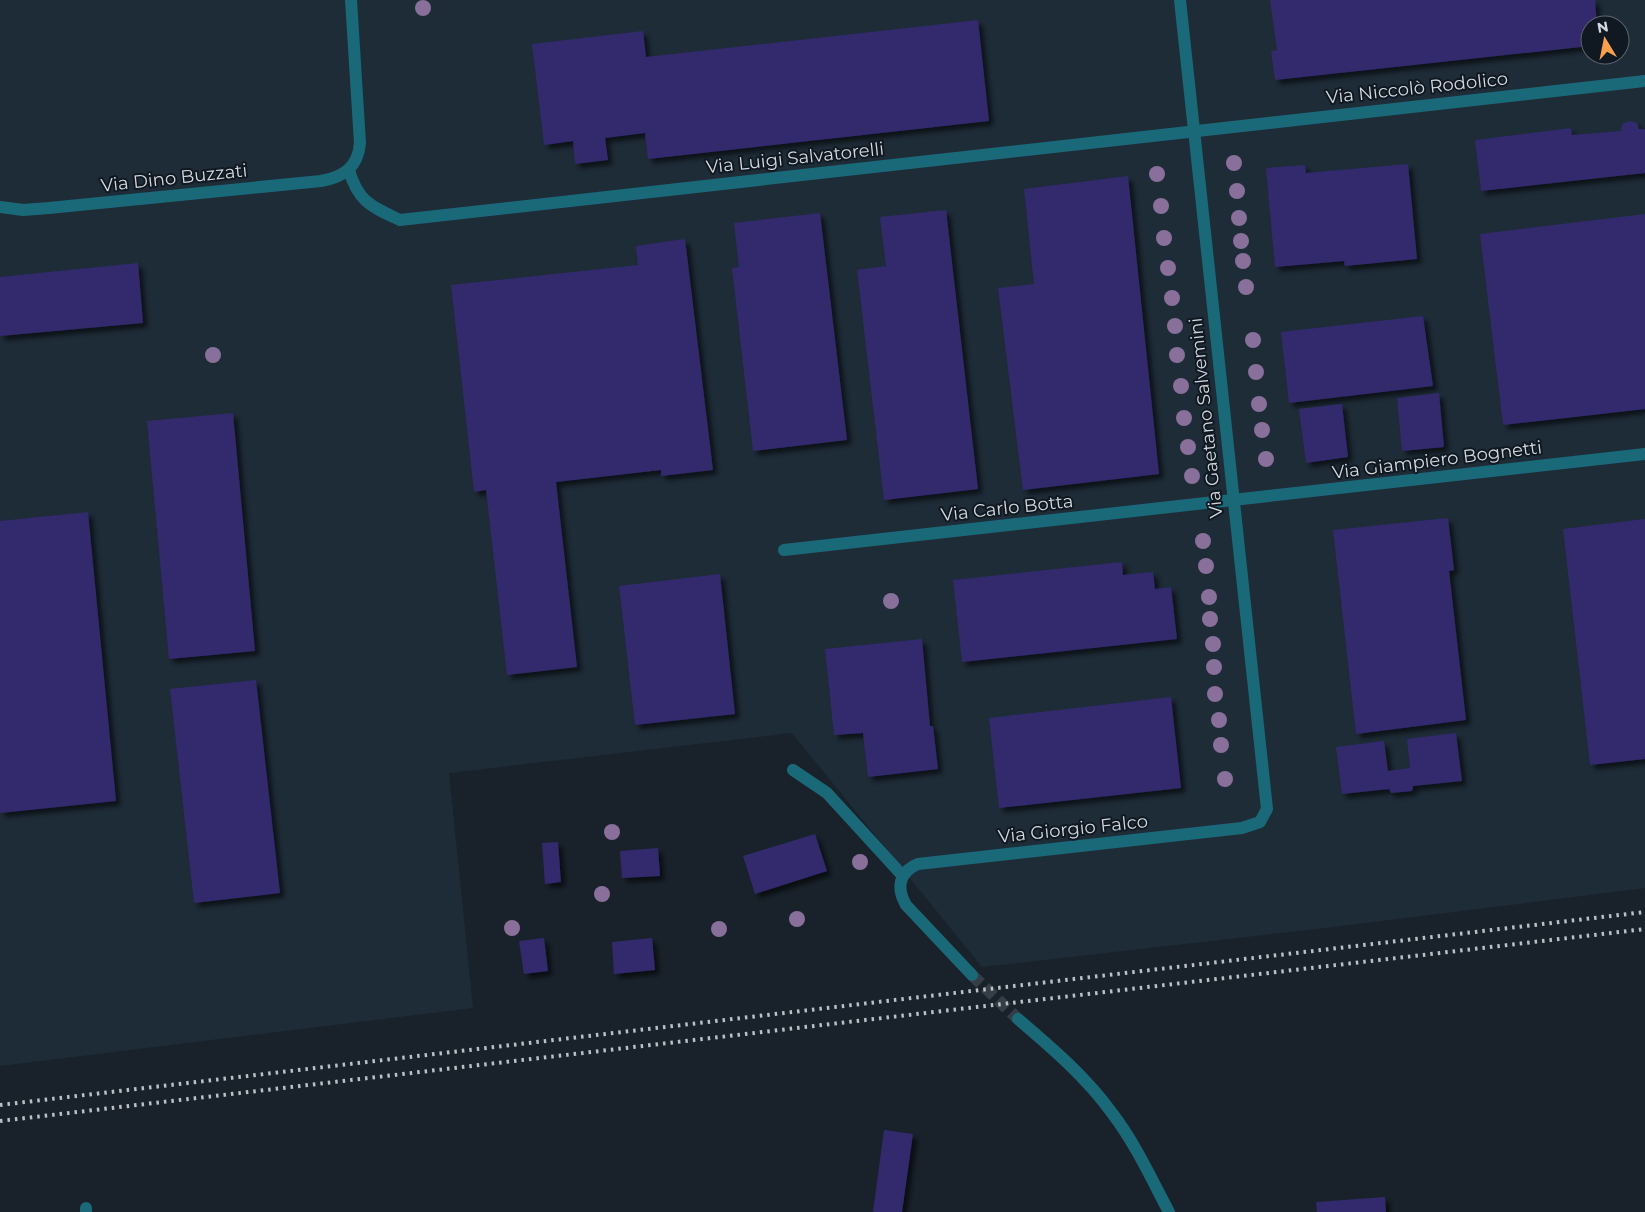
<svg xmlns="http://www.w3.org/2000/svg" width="1645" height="1212" font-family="Montserrat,sans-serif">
<defs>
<filter id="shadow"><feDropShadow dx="4.5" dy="4.5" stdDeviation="2.5" flood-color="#0009"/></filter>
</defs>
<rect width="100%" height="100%" fill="#19222b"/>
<!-- built -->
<path fill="#1e2c38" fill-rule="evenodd" d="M 0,0 L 1645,0 L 1645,888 L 1325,928 L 982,967 L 792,733 L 449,773 L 473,1008 L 0,1066 ZM 1590,25 L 1620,25 L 1620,55 L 1590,55 Z"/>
<!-- building -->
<g fill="#312a6c" filter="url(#shadow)">
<polygon points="1270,0 1595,0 1597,25 1590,25 1590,46 1275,80 1271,51 1277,50"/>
<polygon points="978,20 989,121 648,159 645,133 605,138 608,160 575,164 573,141 544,145 532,44 643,31 646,57"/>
<polygon points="1630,121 1637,123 1639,129 1645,129 1645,173 1481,191 1475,140 1571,128 1572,135 1621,131 1622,124"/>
<polygon points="1408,164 1417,259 1345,266 1344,261 1275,267 1266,168 1305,165 1306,173"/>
<polygon points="1128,176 1159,474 1023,490 998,288 1034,284 1024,189"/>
<polygon points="946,210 978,489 884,500 857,270 886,266 880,217"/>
<polygon points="820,213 847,440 753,451 732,268 739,267 734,223"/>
<polygon points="1645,214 1645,409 1503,425 1480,234"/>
<polygon points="685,239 713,470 661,476 661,470 556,482 577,667 507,675 486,490 474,492 451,285 638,265 636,246"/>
<polygon points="138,263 143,323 0,336 0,277"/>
<polygon points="1423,316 1433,386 1289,403 1281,332"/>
<polygon points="1439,393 1444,447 1402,451 1397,398"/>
<polygon points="1342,404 1348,457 1306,463 1299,409"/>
<polygon points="233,413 255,651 169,659 147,421"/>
<polygon points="88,512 116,801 0,813 0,521"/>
<polygon points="1448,518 1454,570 1449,571 1466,720 1356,734 1333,530"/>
<polygon points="1645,519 1645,759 1590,765 1563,529"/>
<polygon points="1122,562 1123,575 1153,572 1155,589 1171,587 1177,639 962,662 953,580"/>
<polygon points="720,574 735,714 635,725 619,586"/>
<polygon points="922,639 930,726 933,726 938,769 868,777 863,733 834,735 825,649"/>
<polygon points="256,680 280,893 194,903 170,689"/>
<polygon points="1171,697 1181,788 999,808 989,718"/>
<polygon points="1456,733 1462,781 1413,786 1412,791 1391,793 1389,789 1342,794 1336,747 1384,741 1388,771 1410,768 1407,739"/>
<polygon points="815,834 827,871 755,894 743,856"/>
<polygon points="558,842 561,882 545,884 542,843"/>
<polygon points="658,848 660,876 622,878 620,851"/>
<polygon points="544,938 548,971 524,974 519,941"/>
<polygon points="652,938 655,970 614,974 612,942"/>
<polygon points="884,1130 913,1134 902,1212 873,1212"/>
<polygon points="1385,1197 1386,1212 1317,1212 1316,1202"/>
</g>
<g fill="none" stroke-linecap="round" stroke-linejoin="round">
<!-- minor-tunnel -->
<polyline stroke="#353d46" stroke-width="12" stroke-dasharray="12 6" stroke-linecap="butt" points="972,975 1018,1019"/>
<!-- minor -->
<g stroke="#1a6979" stroke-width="12">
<path d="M 349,170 C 358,202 372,207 400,220 L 1645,81"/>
<path d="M 0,207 L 23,210 L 49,208 L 321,181 C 344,177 358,167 360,143 L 351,0"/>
<polyline points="784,550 1645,454"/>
<polyline points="793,770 827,793 902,875"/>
<path d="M 972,975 L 906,905 C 896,888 899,872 918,864 L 1242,828 L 1260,822 L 1267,809 L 1180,0"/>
<path d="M 1018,1019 C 1052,1048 1086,1077 1112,1113 C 1135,1143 1151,1178 1169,1212"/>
<polyline points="86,1208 86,1212"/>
</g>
<!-- rail -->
<g stroke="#b9c0c6" stroke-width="4" stroke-dasharray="2.5 5" stroke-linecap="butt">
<polyline points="0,1105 1645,912"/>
<polyline points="0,1121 1645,929"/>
</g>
</g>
<!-- trees -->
<g fill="#89709b">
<circle cx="423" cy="8" r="8"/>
<circle cx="1234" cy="163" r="8"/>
<circle cx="1157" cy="174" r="8"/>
<circle cx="1237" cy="191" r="8"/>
<circle cx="1161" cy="206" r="8"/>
<circle cx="1239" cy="218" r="8"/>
<circle cx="1164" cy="238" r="8"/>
<circle cx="1241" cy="241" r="8"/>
<circle cx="1243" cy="261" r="8"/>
<circle cx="1168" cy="268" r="8"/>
<circle cx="1246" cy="287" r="8"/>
<circle cx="1172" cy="298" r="8"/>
<circle cx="1175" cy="326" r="8"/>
<circle cx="1253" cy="340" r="8"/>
<circle cx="213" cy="355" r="8"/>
<circle cx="1177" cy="355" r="8"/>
<circle cx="1256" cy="372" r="8"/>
<circle cx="1181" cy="386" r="8"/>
<circle cx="1259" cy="404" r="8"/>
<circle cx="1184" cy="418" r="8"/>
<circle cx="1262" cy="430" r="8"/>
<circle cx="1188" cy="447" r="8"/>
<circle cx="1266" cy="459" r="8"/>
<circle cx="1192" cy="476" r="8"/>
<circle cx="1203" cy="541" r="8"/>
<circle cx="1206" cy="566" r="8"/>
<circle cx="1209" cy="597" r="8"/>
<circle cx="891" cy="601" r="8"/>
<circle cx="1210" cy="619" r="8"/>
<circle cx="1213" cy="644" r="8"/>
<circle cx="1214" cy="667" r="8"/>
<circle cx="1215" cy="694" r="8"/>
<circle cx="1219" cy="720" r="8"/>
<circle cx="1221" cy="745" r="8"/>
<circle cx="1225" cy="779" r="8"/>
<circle cx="612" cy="832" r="8"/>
<circle cx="860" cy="862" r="8"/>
<circle cx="602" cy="894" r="8"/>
<circle cx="797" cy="919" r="8"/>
<circle cx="512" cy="928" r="8"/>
<circle cx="719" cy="929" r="8"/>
</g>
<g text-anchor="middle" stroke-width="4" stroke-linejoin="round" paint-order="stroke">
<!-- street labels -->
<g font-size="18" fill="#d2d8de" stroke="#101821">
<text transform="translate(1417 88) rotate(-6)" y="6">Via Niccolò Rodolico</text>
<text transform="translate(795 158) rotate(-6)" y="6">Via Luigi Salvatorelli</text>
<text transform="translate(174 178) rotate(-6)" y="6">Via Dino Buzzati</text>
<text transform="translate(1206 418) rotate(-96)" y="6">Via Gaetano Salvemini</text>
<text transform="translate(1437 460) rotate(-7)" y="6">Via Giampiero Bognetti</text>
<text transform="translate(1007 508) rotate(-6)" y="6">Via Carlo Botta</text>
<text transform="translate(1073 829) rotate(-6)" y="6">Via Giorgio Falco</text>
</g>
</g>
<!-- north arrow -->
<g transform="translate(1605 40) rotate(350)"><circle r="24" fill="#101821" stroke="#5e656d"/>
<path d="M0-4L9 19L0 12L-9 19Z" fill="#f99f4d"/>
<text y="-8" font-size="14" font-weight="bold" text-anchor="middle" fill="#d2d8de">N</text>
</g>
</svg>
